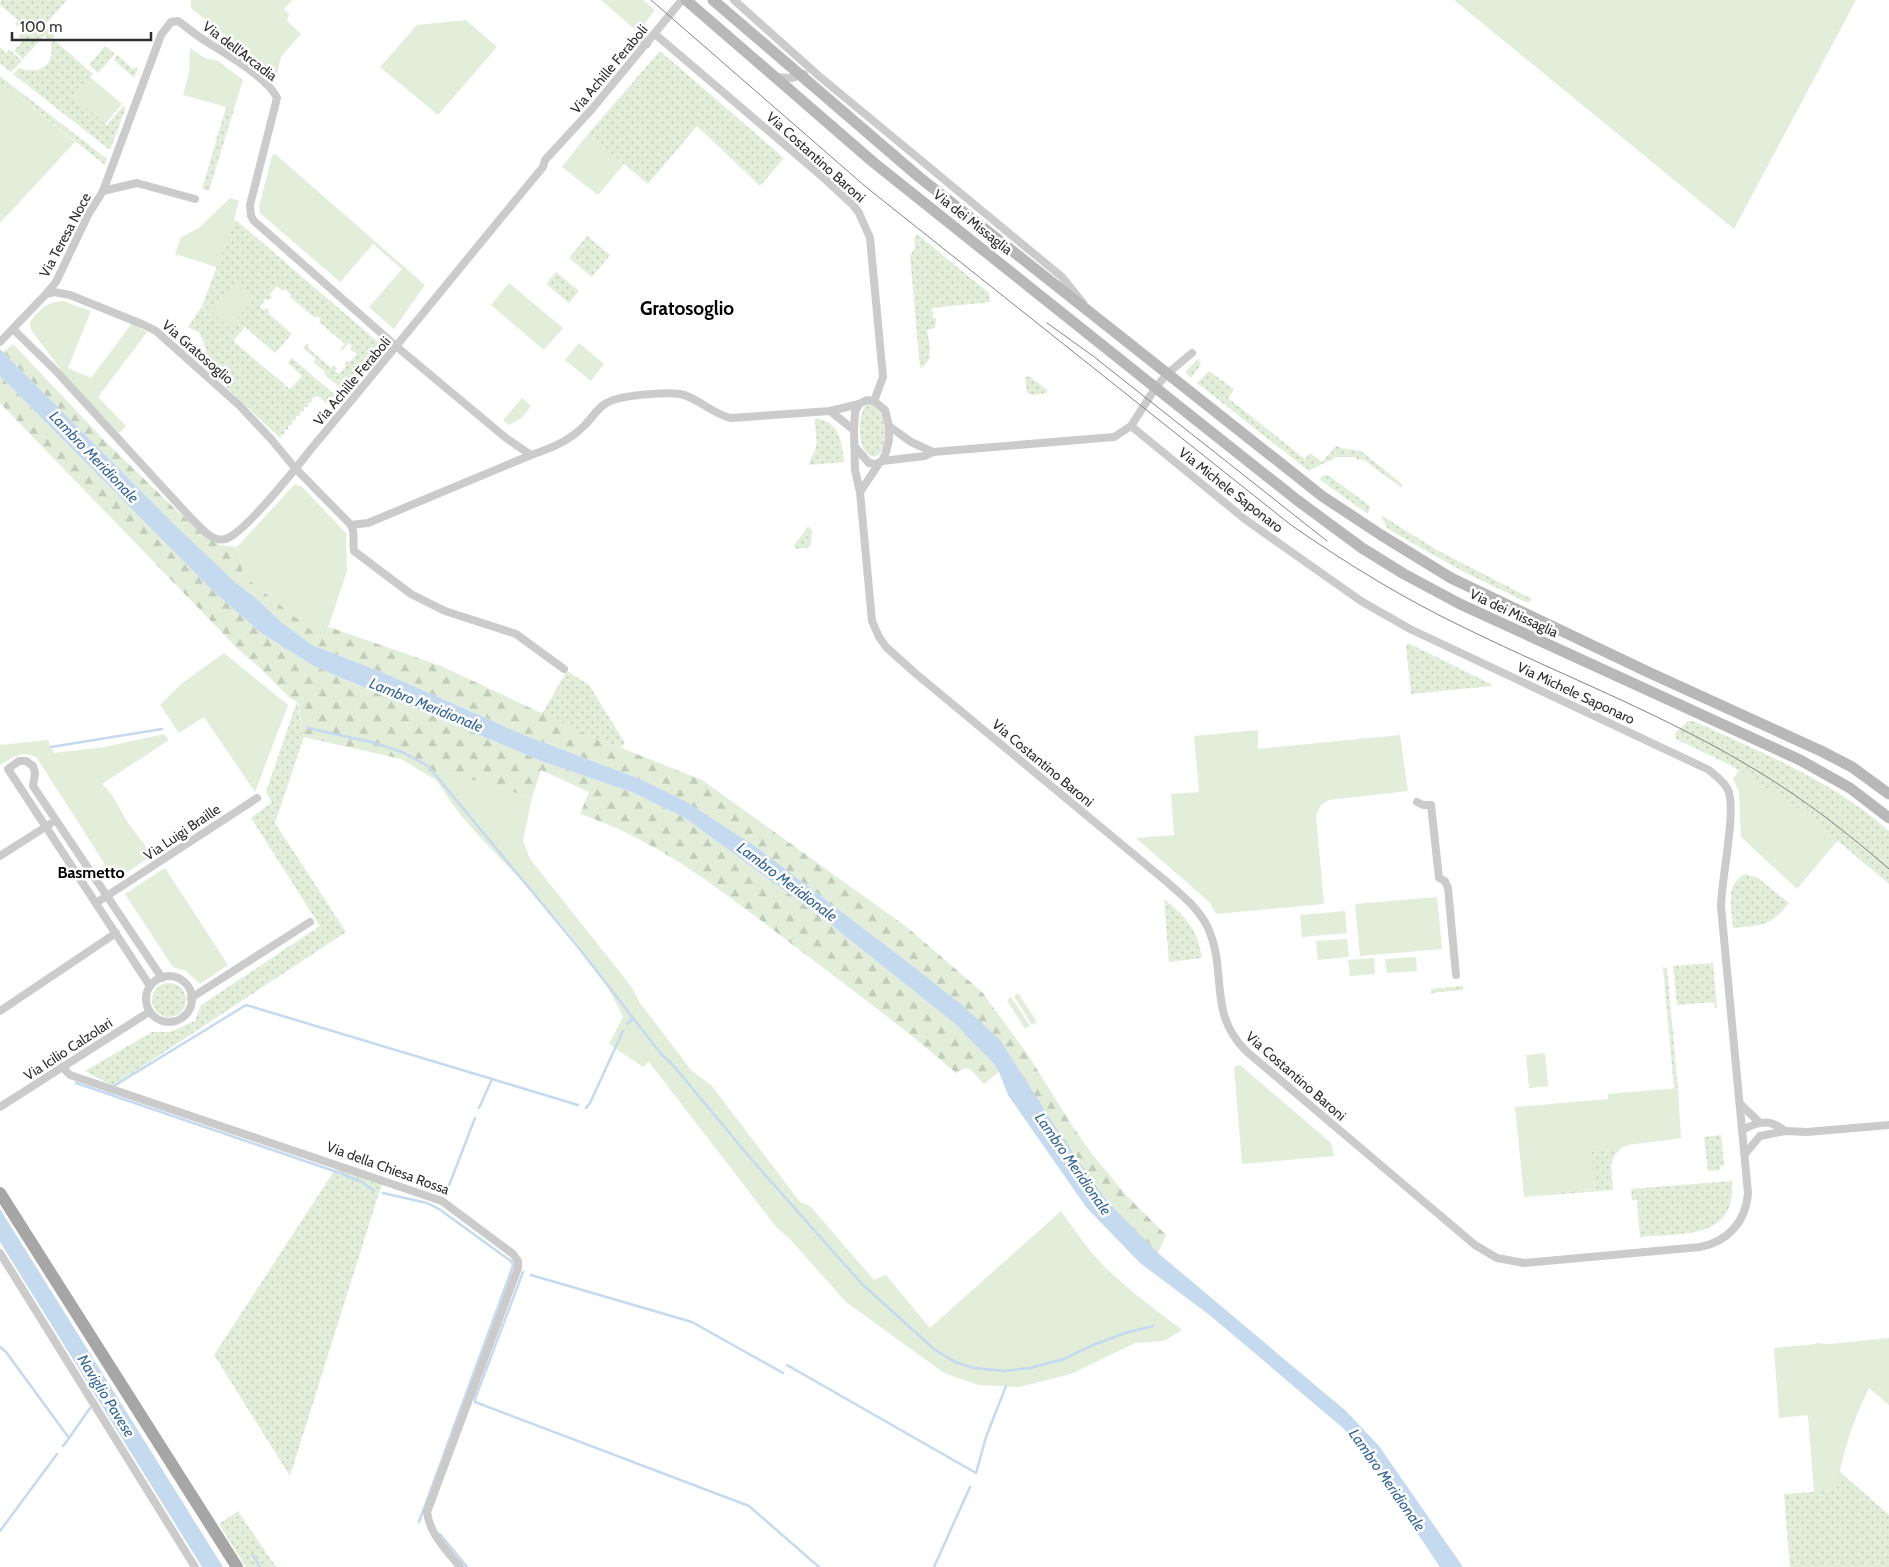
<svg xmlns="http://www.w3.org/2000/svg" width="1889" height="1567" font-family="Cabin,sans-serif">
<defs>
<pattern id="grass-dots" width="8" height="8" patternUnits="userSpaceOnUse" patternTransform="scale(1.25)"><rect width="8" height="8" fill="#e2edda"/><path d="M2 2h.1M6 6h.1" fill="none" stroke="#c2ccbb" stroke-width="1.8" stroke-linecap="round"/></pattern>
<pattern id="forest-firs" width="22" height="20" patternUnits="userSpaceOnUse" patternTransform="scale(1.25)"><rect width="22" height="20" fill="#e2edda"/><path d="M5 1l3.5 6h-7zM16 11l3.5 6h-7z" fill="#c2ccbb"/></pattern>
</defs>
<rect width="100%" height="100%" fill="#fff"/>
<!-- grass -->
<g fill="url(#grass-dots)">
<polygon points="1,0 67,0 44,26 55,36 50,42 45,35 23,59 14,51 23,41 18,37 25,28 21,25 19,27 15,24 18,20 0,5"/>
<path d="M 54,40 L 93,74 L 74,96 L 107,125 L 123,106 L 126,107 L 110,150 L 13,74 L 19,68 C 38,75 55,67 51,44 Z"/>
<polygon points="105,46 115,54 98,73 89,65"/>
<polygon points="0,47 6,53 9,49 22,61 11,72 0,64"/>
<polygon points="660,51 784,158 760,186 697,126 648,184 588,134"/>
<polygon points="117,55 133,69 136,67 138,69 134,78 114,60"/>
<polygon points="0,76 107,159 105,165 0,82"/>
<polygon points="226,107 234,109 209,191 202,189"/>
<path d="M 237,221 L 385,348 L 346,393 L 324,374 L 325,372 L 313,362 L 316,359 L 303,348 L 307,343 L 309,345 L 307,347 L 331,368 L 333,365 L 337,368 L 335,371 L 339,374 L 346,366 L 344,364 L 347,361 L 350,362 L 357,354 L 350,349 L 352,346 L 349,343 L 342,351 L 340,349 L 345,344 L 319,322 L 321,319 L 317,316 L 315,318 L 290,297 L 291,294 L 285,289 L 283,291 L 277,286 L 270,294 L 272,297 L 269,300 L 266,298 L 260,307 L 264,310 L 266,308 L 269,310 L 268,313 L 292,334 L 275,353 L 245,327 L 233,341 L 290,389 L 302,376 L 288,363 L 292,358 L 341,400 L 333,409 L 318,396 L 312,398 L 312,402 L 308,403 L 308,407 L 304,407 L 304,411 L 300,412 L 300,416 L 296,416 L 296,420 L 292,421 L 292,425 L 288,426 L 288,430 L 284,430 L 285,434 L 281,435 L 281,439 L 203,365 C 210,353 204,344 199,332 L 188,327 L 202,306 L 234,222 Z"/>
<path d="M 917,234 L 989,293 L 990,302 L 932,308 L 933,318 L 936,318 L 935,328 L 927,330 C 929,343 935,362 920,368 L 910,256 L 915,247 L 914,238 Z"/>
<polygon points="587,236 610,255 592,277 569,258"/>
<polygon points="556,272 579,291 569,303 546,284"/>
<polygon points="1198,359 1201,365 1191,378 1185,372"/>
<polygon points="1209,371 1234,389 1228,398 1305,459 1310,453 1322,462 1336,446 1341,448 1361,451 1402,484 1402,488 1364,460 1357,460 1356,457 1334,457 1333,460 1326,462 1309,471 1197,383"/>
<polygon points="1029,376 1047,390 1047,393 1032,395 1027,393 1025,378"/>
<path d="M 868,403 L 871,403 L 880,409 C 883,416 885,424 885,432 C 886,440 882,464 868,454 C 857,445 857,412 868,403 Z"/>
<path d="M 815,418 C 840,421 842,442 844,462 L 809,465 C 809,458 815,454 816,447 C 818,437 814,427 815,418 Z"/>
<polygon points="1324,475 1328,475 1370,506 1368,514 1319,479"/>
<polygon points="1381,515 1437,550 1532,599 1529,602 1526,602 1464,572 1400,536 1387,528"/>
<polygon points="808,527 812,530 811,545 807,548 795,549 794,545"/>
<polygon points="1408,643 1491,684 1492,686 1411,694 1406,645"/>
<polygon points="567,671 589,685 625,743 621,748 586,734 542,714"/>
<polygon points="297,701 304,737 275,823 346,932 113,1086 85,1071 152,1032 170,1032 195,1021 201,1005 320,926 251,818 272,802 266,792"/>
<path d="M 1688,721 L 1693,721 C 1761,752 1833,781 1889,831 L 1889,884 L 1805,813 L 1730,765 L 1676,739 L 1675,733 Z"/>
<path d="M 1745,874 L 1758,878 L 1789,903 C 1771,927 1761,925 1733,928 C 1732,909 1724,884 1745,874 Z"/>
<path d="M 1164,899 C 1187,918 1197,928 1202,958 L 1169,962 Z"/>
<polygon points="1713,963 1717,1008 1715,1008 1714,1002 1677,1005 1673,966"/>
<polygon points="1663,967 1667,968 1678,1088 1674,1088"/>
<circle cx="169" cy="1000" r="17"/>
<polygon points="1463,986 1463,990 1431,993 1431,989"/>
<polygon points="1721,1135 1724,1165 1720,1166 1720,1170 1708,1171 1704,1137"/>
<polygon points="1613,1150 1615,1155 1611,1165 1613,1190 1524,1197 1524,1196 1595,1189 1591,1152"/>
<polygon points="338,1165 384,1181 377,1199 290,1476 214,1355"/>
<path d="M 1732,1181 C 1737,1240 1682,1233 1640,1237 L 1637,1200 L 1632,1200 L 1631,1189 Z"/>
<polygon points="1839,1471 1889,1515 1889,1567 1790,1567 1784,1494 1836,1490"/>
<polygon points="238,1511 271,1560 277,1567 246,1567 219,1524"/>
</g>
<!-- forest -->
<g fill="url(#forest-firs)">
<polygon points="13,344 106,442 176,510 206,536 220,545 237,547 244,576 324,640 329,627 441,666 586,734 702,780 908,928 982,992 1028,1055 1071,1124 1092,1154 1127,1196 1166,1235 1158,1253 1107,1201 1058,1131 963,1006 909,963 755,846 685,801 640,779 524,735 384,673 312,645 281,622 257,599 235,582 175,525 3,352"/>
<path d="M 0,376 L 212,590 L 261,633 L 312,665 L 337,676 L 544,762 L 634,793 L 685,818 L 830,924 L 954,1023 L 994,1064 L 999,1072 L 984,1084 L 971,1070 L 965,1068 L 956,1073 C 907,1030 854,991 801,951 C 732,899 664,842 580,814 L 589,792 L 541,770 L 532,798 L 449,773 L 436,780 L 401,759 L 304,737 L 298,702 L 290,698 L 259,667 L 238,649 L 0,403 Z"/>
</g>
<!-- green -->
<g fill="#e2edda">
<polygon points="191,0 292,0 284,9 289,14 287,21 301,34 281,57 277,75 191,8"/>
<polygon points="601,0 643,0 655,10 638,32"/>
<polygon points="1454,0 1856,0 1734,229"/>
<polygon points="466,20 497,47 438,115 380,67 417,25"/>
<polygon points="190,48 205,58 218,61 243,80 234,109 183,95 189,73"/>
<polygon points="90,77 122,104 105,124 74,96"/>
<polygon points="0,82 75,142 0,223"/>
<polygon points="588,134 624,164 598,195 562,167"/>
<polygon points="275,154 425,285 394,329 369,307 402,269 373,244 340,282 260,213 259,207 272,156"/>
<polygon points="230,198 239,201 234,220 237,221 234,222 217,267 175,254 181,237 199,228"/>
<polygon points="237,281 256,297 229,328 210,311"/>
<polygon points="509,283 563,328 544,350 491,305"/>
<path d="M 63,301 L 91,311 L 68,368 L 91,378 L 132,323 L 147,332 L 98,397 L 126,426 L 119,433 L 71,383 L 31,330 L 30,322 C 38,310 49,301 63,301 Z"/>
<polygon points="579,343 604,364 591,381 565,360"/>
<polygon points="522,398 531,406 522,418 509,425 503,420"/>
<polygon points="295,484 302,487 346,533 347,571 324,640 244,576 237,547"/>
<polygon points="224,653 288,705 255,792 204,717 179,733 160,705 181,684"/>
<polygon points="1258,730 1258,749 1400,735 1408,791 1329,800 1321,805 1316,816 1324,904 1216,914 1210,903 1200,894 1136,838 1174,835 1171,794 1199,792 1194,736"/>
<path d="M 164,734 L 169,740 L 102,784 L 112,795 L 128,823 L 147,848 L 150,857 L 115,880 L 37,758 C 23,749 13,757 0,765 L 0,745 L 48,740 L 54,753 L 105,747 Z"/>
<polygon points="1739,770 1805,813 1838,840 1797,889 1741,837 1739,791 1733,779"/>
<path d="M 449,773 L 532,798 L 523,840 L 530,859 L 631,986 L 640,1003 L 691,1070 L 712,1086 L 800,1202 L 810,1206 L 874,1280 L 886,1275 L 930,1328 L 1061,1211 C 1074,1229 1086,1247 1101,1263 C 1125,1288 1155,1309 1182,1330 L 1164,1341 L 1135,1343 L 1071,1374 L 1019,1387 L 979,1385 L 944,1373 L 846,1302 L 788,1237 L 777,1228 L 649,1062 L 643,1067 L 609,1044 L 623,1017 C 589,942 524,886 470,826 C 457,812 447,795 436,780 Z"/>
<polygon points="165,868 228,965 200,984 186,971 173,967 125,894"/>
<polygon points="1437,897 1442,949 1360,956 1355,904"/>
<polygon points="1345,911 1347,933 1302,937 1300,915"/>
<polygon points="1347,939 1349,957 1318,960 1316,941"/>
<polygon points="1416,957 1417,971 1387,973 1385,959"/>
<polygon points="1374,958 1375,974 1350,976 1348,960"/>
<polygon points="1018,993 1037,1022 1032,1025 1014,996"/>
<polygon points="1011,997 1030,1026 1025,1029 1007,1000"/>
<polygon points="1545,1053 1548,1086 1529,1088 1526,1055"/>
<polygon points="1240,1065 1331,1143 1334,1156 1242,1164 1234,1067"/>
<polygon points="1678,1088 1681,1138 1629,1145 1621,1148 1615,1155 1613,1150 1592,1152 1595,1189 1524,1196 1515,1107 1608,1099 1608,1094"/>
<path d="M 1889,1338 L 1889,1405 L 1869,1388 C 1853,1419 1842,1456 1836,1490 L 1814,1492 L 1808,1415 L 1779,1418 L 1774,1348 L 1816,1344 L 1816,1343 L 1830,1344 Z"/>
</g>
<!-- water -->
<g fill="#c5daee">
<polygon points="0,349 175,525 235,582 257,599 281,622 312,645 384,673 524,735 640,779 685,801 755,846 909,963 963,1006 1000,1040 1058,1131 1107,1201 1158,1253 1346,1411 1379,1446 1463,1567 1440,1567 1364,1454 1343,1428 1212,1317 1140,1263 1086,1207 1008,1095 999,1072 994,1064 954,1023 830,924 685,818 634,793 544,762 337,676 312,665 261,633 212,590 0,376"/>
<polygon points="0,1209 223,1567 202,1567 0,1242"/>
</g>
<g fill="none" stroke-linecap="round" stroke-linejoin="round">
<!-- stream -->
<g stroke="#c5daee" stroke-width="2.5">
<polyline points="308,728 375,743 402,752 428,766 578,947 661,1054 672,1064 752,1160 862,1284 934,1349 955,1362 974,1368 1004,1371 1030,1368 1064,1359 1093,1345 1125,1333 1153,1326"/>
<polyline points="51,747 162,729"/>
<polyline points="627,1024 633,1018"/>
<polyline points="76,1083 340,1173 362,1182 374,1191"/>
<polyline points="114,1086 246,1005 492,1079"/>
<polyline points="479,1108 492,1079 578,1105"/>
<polyline points="586,1108 590,1103 623,1031"/>
<polyline points="448,1188 475,1118"/>
<polyline points="383,1193 427,1203 439,1209 512,1262 513,1266 419,1522"/>
<polyline points="523,1272 475,1399 475,1402 749,1506 819,1567"/>
<polyline points="531,1275 692,1322 783,1373"/>
<polyline points="0,1347 6,1352 69,1438 90,1408"/>
<polyline points="787,1365 976,1473 986,1437 1006,1386"/>
<polyline points="63,1446 69,1438"/>
<polyline points="0,1531 57,1454"/>
<polyline points="440,1534 467,1567"/>
<polyline points="253,1555 260,1567"/>
<polyline points="934,1567 970,1487"/>
</g>
<!-- minor -->
<g stroke="#cbcbcb" stroke-width="8">
<polyline points="734,0 819,76 1062,277 1083,303"/>
<polyline points="655,34 825,179 853,205 859,213 870,238 883,377 874,401"/>
<polyline points="637,35 647,44"/>
<polyline points="776,77 792,78 804,74"/>
<polyline points="103,191 137,183 195,199"/>
<path d="M 46,294 L 56,282 L 88,215 L 103,191 L 161,35 L 171,22 L 178,21 C 188,28 197,36 207,42 C 225,53 269,79 277,98 L 250,205 L 251,216 L 254,221 L 397,347 L 506,438 L 531,455"/>
<path d="M 13,329 L 56,371 L 189,516 C 198,524 211,543 225,539 C 243,535 297,467 311,449 C 389,356 465,261 543,167 L 545,160 L 592,109 L 682,0"/>
<path d="M 0,342 L 46,294 L 54,292 L 70,295 L 142,324 L 156,331 L 239,405 L 271,439 L 295,468 L 351,525 C 356,534 352,541 354,551 L 411,594 L 445,611 L 516,634 L 564,669"/>
<path d="M 830,411 L 854,430 L 855,470 L 860,492 L 872,621 L 879,637 L 886,647 L 915,673 L 1167,882 C 1183,896 1199,909 1208,928 C 1228,973 1207,1012 1246,1051 L 1475,1245 L 1497,1258 L 1524,1263 L 1700,1247 C 1727,1242 1746,1222 1748,1193 L 1721,907 C 1721,880 1737,810 1728,790 C 1724,781 1716,776 1709,770 L 1410,629 L 1361,601 L 1246,520 L 1131,426"/>
<polyline points="889,426 911,442 933,452"/>
<polyline points="854,430 855,412 859,404"/>
<polyline points="882,461 925,456 933,452 1114,437 1131,426 1156,387 1167,374 1192,353"/>
<polyline points="860,492 880,462"/>
<path d="M 351,525 L 368,523 L 531,455 C 552,448 569,441 584,426 C 591,419 597,409 605,404 C 617,395 664,392 680,394 C 698,397 711,414 731,418 L 830,411 L 859,404 L 867,400 L 874,401 L 885,410 L 889,426 L 889,440 L 886,452 L 882,461 L 876,464 L 869,463 L 855,447"/>
<polyline points="1417,802 1423,805 1431,805 1439,878 1445,881 1448,888 1456,975"/>
<polyline points="0,856 50,824"/>
<polyline points="96,903 257,798"/>
<circle cx="169" cy="999" r="23"/>
<polyline points="150,986 8,769 19,761 26,761 33,766 35,773 33,786 162,978"/>
<polyline points="191,998 310,922"/>
<polyline points="0,1011 116,933"/>
<path d="M 62,1067 L 70,1075 L 442,1201 L 513,1254 L 518,1261 L 518,1268 L 427,1512 C 430,1535 446,1549 460,1567"/>
<polyline points="1740,1104 1759,1122"/>
<polyline points="0,1107 149,1012"/>
<path d="M 1742,1130 C 1759,1121 1770,1119 1785,1131"/>
<polyline points="1745,1154 1760,1136 1785,1131 1807,1132 1889,1125"/>
<polyline points="0,1253 195,1567"/>
</g>
<!-- secondary -->
<g stroke="#b8b8b8" stroke-width="11">
<polyline points="686,0 873,162 1176,404 1297,500 1362,548 1404,574 1460,604 1800,760 1850,788 1889,818"/>
<polyline points="713,0 919,177 1322,496 1381,535 1451,578 1648,672 1821,751 1852,767 1889,794"/>
</g>
<!-- primary -->
<polyline stroke="#a6a6a6" stroke-width="12" points="0,1193 237,1567"/>
<!-- tram -->
<g stroke="#838383" stroke-width="1">
<path d="M 651,0 L 866,187 L 1291,525 C 1347,564 1406,600 1467,629 C 1563,676 1668,716 1759,772 C 1805,800 1848,833 1889,869"/>
<polyline points="1047,323 1093,356 1327,541"/>
</g>
</g>
<g text-anchor="middle" stroke-width="5" stroke-linejoin="round" paint-order="stroke">
<!-- street labels -->
<g font-size="14" fill="#2e2e2e" stroke="#fff">
<text transform="translate(240 51) rotate(37)" y="5">Via dell'Arcadia</text>
<text transform="translate(609 69) rotate(-50)" y="5">Via Achille Feraboli</text>
<text transform="translate(816 157) rotate(42)" y="5">Via Costantino Baroni</text>
<text transform="translate(973 222) rotate(38)" y="5">Via dei Missaglia</text>
<text transform="translate(65 235) rotate(-62)" y="5">Via Teresa Noce</text>
<text transform="translate(198 352) rotate(41)" y="5">Via Gratosoglio</text>
<text transform="translate(352 381) rotate(-50)" y="5">Via Achille Feraboli</text>
<text transform="translate(1231 490) rotate(38)" y="5">Via Michele Saponaro</text>
<text transform="translate(1514 613) rotate(25)" y="5">Via dei Missaglia</text>
<text transform="translate(1576 693) rotate(25)" y="5">Via Michele Saponaro</text>
<text transform="translate(1043 763) rotate(40)" y="5">Via Costantino Baroni</text>
<text transform="translate(182 832) rotate(-34)" y="5">Via Luigi Braille</text>
<text transform="translate(68 1049) rotate(-33)" y="5">Via Icilio Calzolari</text>
<text transform="translate(1296 1076) rotate(41)" y="5">Via Costantino Baroni</text>
<text transform="translate(388 1168) rotate(20)" y="5">Via della Chiesa Rossa</text>
</g>
<!-- water labels -->
<g font-size="15" font-style="italic" fill="#366796" stroke="#fff">
<text transform="translate(94 457) rotate(46)" y="5">Lambro Meridionale</text>
<text transform="translate(426 705) rotate(22)" y="5">Lambro Meridionale</text>
<text transform="translate(787 882) rotate(37)" y="5">Lambro Meridionale</text>
<text transform="translate(1073 1164) rotate(55)" y="5">Lambro Meridionale</text>
<text transform="translate(106 1396) rotate(58)" y="5">Naviglio Pavese</text>
<text transform="translate(1387 1480) rotate(55)" y="5">Lambro Meridionale</text>
</g>
<!-- quarter labels -->
<g font-size="16" font-weight="bold" fill="#000" stroke="#fff">
<text x="91" y="878">Basmetto</text>
</g>
<!-- district labels -->
<g font-size="19" font-weight="bold" fill="#000" stroke="#fff">
<text x="687" y="315">Gratosoglio</text>
</g>
</g>
<!-- scale -->
<path d="M12 32v8h139v-8" fill="none" stroke="#2e2e2e" stroke-width="2.5"/>
<text x="20" y="32" font-size="15" fill="#2e2e2e" stroke="#ffffff" stroke-width="4" paint-order="stroke">100 m</text>
</svg>
